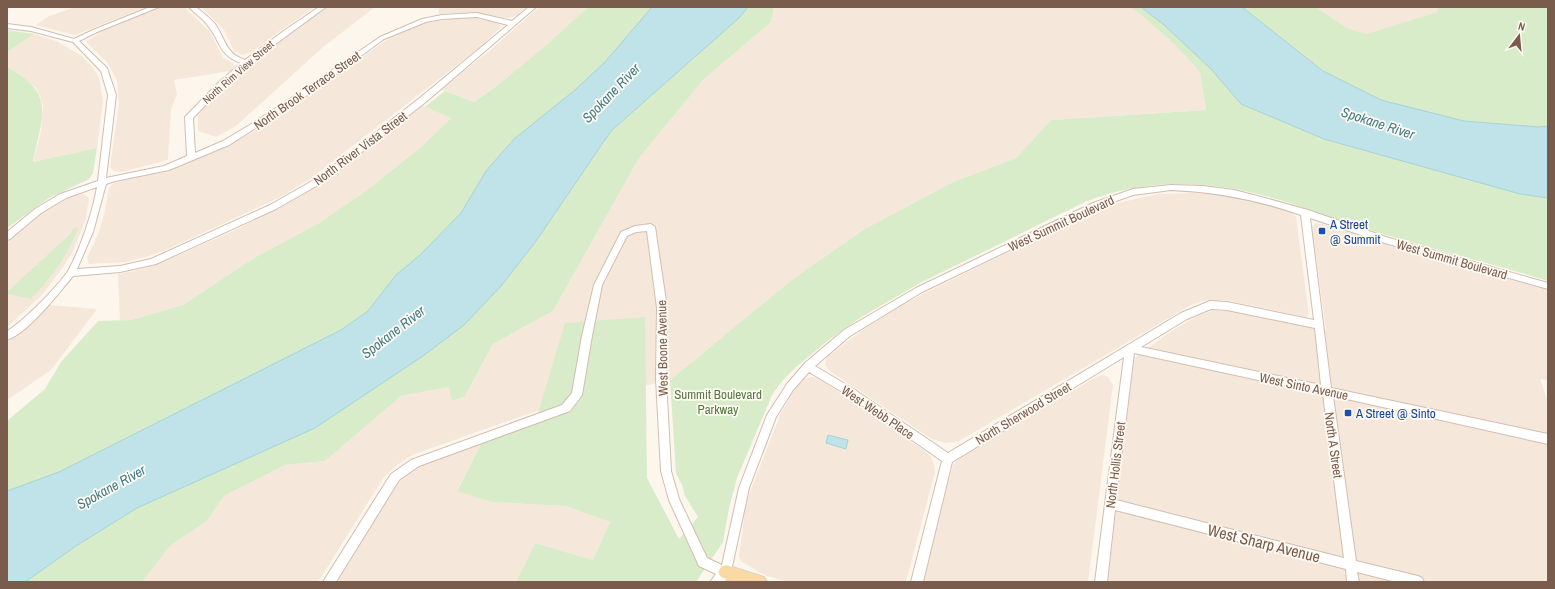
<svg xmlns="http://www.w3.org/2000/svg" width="1555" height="589" font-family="'Archivo Narrow',sans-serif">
<rect width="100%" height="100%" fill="#fdf6ec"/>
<!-- residential -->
<g fill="#f5e8da">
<polygon points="76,7 146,7 75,35 36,25 49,16"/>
<polygon points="160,7 184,7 210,32 223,58 233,63 234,67 231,71 174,80 177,94 171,109 168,160 121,172 114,171 110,167 119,105 117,80 107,62 87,43 87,41 102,31"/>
<polygon points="201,7 315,7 277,33 253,52 242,55 234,51 224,30"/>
<polygon points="328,7 375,7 323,47 236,126 216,137 198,131 198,118 202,107 286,35"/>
<polygon points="438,7 526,7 516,16 507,18 471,12 439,14"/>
<polygon points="539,7 588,7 566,28 517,70 474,102 440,89 487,53"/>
<polygon points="774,7 1129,7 1139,13 1175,45 1200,72 1206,110 1051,120 1016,158 951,183 863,230 793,279 670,380 539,410 412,455 397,465 384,477 318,582 142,582 171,545 207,521 224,496 285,465 325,461 401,396 449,387 465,396 493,344 553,311 639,158 703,80 771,22"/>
<polygon points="1316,7 1438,7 1437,12 1366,34 1347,28"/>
<polygon points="459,18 474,18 492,22 499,24 501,27 480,47 310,179 278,198 168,249 149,256 126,262 89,264 87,258 99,232 104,215 109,188 114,183 170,168 211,153 234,142 262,127 392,36 425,23"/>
<polygon points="34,34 56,41 82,56 92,67 99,78 103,101 97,148 33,162 41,131 43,106 40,96 35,87 16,72 7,67 7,52"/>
<polygon points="421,105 451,118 420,148 363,193 319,223 254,258 183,305 131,320 120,320 118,274 134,271 161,263 231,232 278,209 322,182"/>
<polygon points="1193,193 1218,195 1253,201 1290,211 1296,217 1309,315 1306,317 1225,300 1202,301 1191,305 959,441 954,442 945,443 932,439 830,371 825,365 827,357 865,328 903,304 1089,212 1113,204 1158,194"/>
<polygon points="83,194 88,197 89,199 85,222 72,253 64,266 41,296 7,327 7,242 29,222 52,206 73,196"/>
<polygon points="1316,223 1326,225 1386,244 1548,289 1548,380 1540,379 1548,403 1548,582 1105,582 1129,362 1167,334 1196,317 1211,311 1232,311 1326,330 1312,227"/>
<polygon points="50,305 97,309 51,370 7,400 7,343"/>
<polygon points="1103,375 1108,377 1113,385 1088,582 922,582 953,465 962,456 1096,377"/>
<polygon points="812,377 818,378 925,451 931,457 934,465 935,472 906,582 789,582 767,576 757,571 741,561 739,556 746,504 753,484 780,415 800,380"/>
<polygon points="481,444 457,490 491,502 566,506 610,522 593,560 535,543 516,582 333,582 396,482 419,464"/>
</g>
<!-- green -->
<g fill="#d8ecc9">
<path d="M 588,7 L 652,7 L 605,62 L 575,90 L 514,139 L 486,171 L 461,213 L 420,255 L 396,275 L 368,311 L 341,330 L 59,472 L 7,491 L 7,421 L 45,389 L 61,362 L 98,321 L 131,320 L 183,305 L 254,258 L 319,223 L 363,193 L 420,148 L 451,118 L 425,107 L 445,91 L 474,102 C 514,74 552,41 588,7 Z"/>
<polygon points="748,7 774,7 771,22 703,80 639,158 553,311 493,344 465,396 452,401 449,387 401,396 325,461 285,465 224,496 207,521 171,545 142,582 25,582 76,546 137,508 502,285 536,241 611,131 739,18"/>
<path d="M 1129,7 L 1141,7 L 1163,24 L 1211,69 L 1241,104 L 1324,139 L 1520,194 L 1548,198 L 1548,281 C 1490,263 1431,249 1373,231 C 1345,223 1318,212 1290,203 C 1220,181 1154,175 1085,202 L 920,283 L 863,316 L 830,339 L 796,367 L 783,380 L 772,395 L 737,478 L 729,508 L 723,542 L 696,582 L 516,582 L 535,543 L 593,560 L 610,522 L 566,506 L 491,502 L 457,491 L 481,444 L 535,423 L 565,323 L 645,317 L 647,478 L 679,539 L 698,517 L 685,496 L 682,485 L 676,473 L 670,380 L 793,279 L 863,230 L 951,183 L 1016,158 L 1051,120 L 1206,110 L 1200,72 L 1175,45 L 1139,13 Z"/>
<polygon points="1242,7 1316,7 1347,28 1366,34 1437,12 1438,7 1548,7 1548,126 1539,127 1464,121 1381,100 1323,71"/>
<polygon points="7,30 34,34 7,52"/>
<path d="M 7,67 C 57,94 42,116 33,162 L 97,148 L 93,173 L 89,179 L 49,198 L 7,228 Z"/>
<path d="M 78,227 C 69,254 51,279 31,299 L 7,294 L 7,292 L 66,238 L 72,232 L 72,229 Z"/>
</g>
<!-- water -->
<g fill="#bfe3e8" stroke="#a5d3da">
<polygon points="652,7 748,7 739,18 611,131 536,241 502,285 464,325 423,356 315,428 137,508 76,546 25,582 7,582 7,491 59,472 341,330 368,311 396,275 420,255 461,213 486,171 514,139 575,90 605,62"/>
<polygon points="1141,7 1242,7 1323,71 1381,100 1464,121 1539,127 1548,126 1548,198 1520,194 1324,139 1241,104 1211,69 1163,24"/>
<polygon points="828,435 848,440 846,449 826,443"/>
</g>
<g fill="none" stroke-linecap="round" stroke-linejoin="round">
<defs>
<g id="minor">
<path d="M 150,7 L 159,7 L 97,32 L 79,41 L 107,68 L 116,95 L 106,178 L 164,166 L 187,156 L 185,117 L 217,84 L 241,63 C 219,55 221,43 209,27 C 204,19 195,14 189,7 L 196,7 C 202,12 210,18 215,24 C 226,40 225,53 245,60 L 285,30 L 319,7 L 326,7 L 255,59 L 222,88 L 193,118 L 195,153 L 223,141 L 253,123 L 300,92 L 380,37 L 422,19 L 442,15 L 477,13 L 512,21 L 529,7 L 536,7 L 427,101 L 325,181 L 276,209 L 156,264 L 120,272 L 73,276 C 59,293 28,333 7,340 L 7,331 C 23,322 58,286 68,271 C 80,250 93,211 97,187 L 66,198 L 41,213 L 10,239 L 7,240 L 7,232 L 35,209 L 60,194 L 98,181 L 108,95 L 101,71 L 73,42 L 31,31 L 7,28 L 7,24 L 31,27 L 74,39 L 93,30 ZM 477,17 L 508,25 L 421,97 L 319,177 L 270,205 L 151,259 L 120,266 L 77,269 L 93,232 L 106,184 L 115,181 L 169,170 L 229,145 L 306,96 L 384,39 L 426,22 L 442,19 Z"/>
<path d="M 1171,185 L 1203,186 L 1234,190 L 1265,198 L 1308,210 L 1386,237 L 1548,283 L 1548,289 L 1385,243 L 1310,218 L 1331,388 L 1548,434 L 1548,444 L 1333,396 L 1356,561 L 1418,576 L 1422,578 L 1424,582 L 1396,582 L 1357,572 L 1359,582 L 1347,582 L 1346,569 L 1115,510 L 1107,582 L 1095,582 L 1124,357 L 952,462 L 923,582 L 911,582 L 942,461 L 849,396 L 809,372 L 793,390 L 776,417 L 749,488 L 730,576 L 724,582 L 710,582 L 716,574 L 699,566 L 669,500 L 661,471 L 656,379 L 657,308 L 647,231 L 636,232 L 627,236 L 602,285 L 592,336 L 582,395 L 570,411 L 419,466 L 399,480 L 336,582 L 323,582 L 391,474 L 411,460 L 562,405 L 572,393 L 582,336 L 594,285 L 621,232 L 635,226 L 651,224 L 655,227 L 667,308 L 666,379 L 671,471 L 679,499 L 707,558 L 722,565 L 739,488 L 767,415 L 787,384 L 805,363 L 844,330 L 916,288 L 1093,203 L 1133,189 ZM 1171,190 C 1217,192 1258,200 1301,215 L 1314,320 L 1227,302 L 1210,301 L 1181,313 L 948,453 L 855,390 L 815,366 L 850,336 L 922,292 L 1099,207 L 1133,195 ZM 1211,309 L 1227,310 L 1315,328 L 1321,385 L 1141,347 L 1187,319 ZM 1134,353 L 1323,394 L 1344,558 L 1116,500 Z"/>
</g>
<polygon id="major" points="726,565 764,577 767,582 734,582 721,577 718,572 721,567"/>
</defs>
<!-- minor casing -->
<use href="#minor" stroke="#d1beb0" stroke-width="2"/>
<!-- major casing -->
<use href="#major" stroke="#dad1cd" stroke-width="2"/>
<!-- minor -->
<use href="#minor" fill="#fff" fill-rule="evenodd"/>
<!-- major -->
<use href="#major" fill="#fbd9a5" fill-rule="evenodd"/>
</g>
<!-- markers -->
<g fill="#1a4fb4" stroke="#fffaf3" stroke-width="1.5">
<rect x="1318" y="227" width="8" height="8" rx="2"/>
<rect x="1344" y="409" width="8" height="8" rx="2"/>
</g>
<g text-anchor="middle" stroke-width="3.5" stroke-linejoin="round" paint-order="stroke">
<!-- far-street labels -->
<g font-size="11" fill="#7a5c4d" stroke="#fffaf3">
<text transform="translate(238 72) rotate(-41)" y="4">North Rim View Street</text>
</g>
<!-- street labels -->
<g font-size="13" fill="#7a5c4d" stroke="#fffaf3">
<text transform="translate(307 90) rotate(-35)" y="5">North Brook Terrace Street</text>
<text transform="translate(360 148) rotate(-37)" y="5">North River Vista Street</text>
<text transform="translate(1061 223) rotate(-25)" y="5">West Summit Boulevard</text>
<text transform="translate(1452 259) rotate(16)" y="5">West Summit Boulevard</text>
<text transform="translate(662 348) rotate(-91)" y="5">West Boone Avenue</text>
<text transform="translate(1304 386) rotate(12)" y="5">West Sinto Avenue</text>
<text transform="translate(878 412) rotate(34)" y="5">West Webb Place</text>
<text transform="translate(1023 413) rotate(-31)" y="5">North Sherwood Street</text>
<text transform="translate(1334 445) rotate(82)" y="5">North A Street</text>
<text transform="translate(1115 465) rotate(-83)" y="5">North Hollis Street</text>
</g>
<!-- transit labels -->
<g font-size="13" fill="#164399" stroke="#fffaf3" text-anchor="start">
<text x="1330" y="229">A Street<tspan x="1330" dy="15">@ Summit</tspan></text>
<text x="1356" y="418">A Street @ Sinto</text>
</g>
<!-- park labels -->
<g font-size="13" fill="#537a41" stroke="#fffaf3">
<text x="718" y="399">Summit Boulevard<tspan x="718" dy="15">Parkway</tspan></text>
</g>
<!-- water labels -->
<g font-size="14" font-style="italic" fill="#437c86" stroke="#fffaf3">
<text transform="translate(611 93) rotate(-46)" y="5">Spokane River</text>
<text transform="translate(1378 123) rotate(18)" y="5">Spokane River</text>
<text transform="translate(393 332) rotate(-38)" y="5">Spokane River</text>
<text transform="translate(111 487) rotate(-29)" y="5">Spokane River</text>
</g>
<!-- near-street labels -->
<g font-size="16" fill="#7a5c4d" stroke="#fffaf3">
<text transform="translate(1264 543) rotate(14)" y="6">West Sharp Avenue</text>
</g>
</g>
<!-- border -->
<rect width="1555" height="589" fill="none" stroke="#7a5c4d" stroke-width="16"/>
<!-- north arrow -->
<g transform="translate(1519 36) rotate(16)" stroke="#fffaf3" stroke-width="3" paint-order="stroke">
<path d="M0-3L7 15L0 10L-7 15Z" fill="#7a5c4d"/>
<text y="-6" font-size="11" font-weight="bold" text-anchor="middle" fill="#7a5c4d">N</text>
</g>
</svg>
